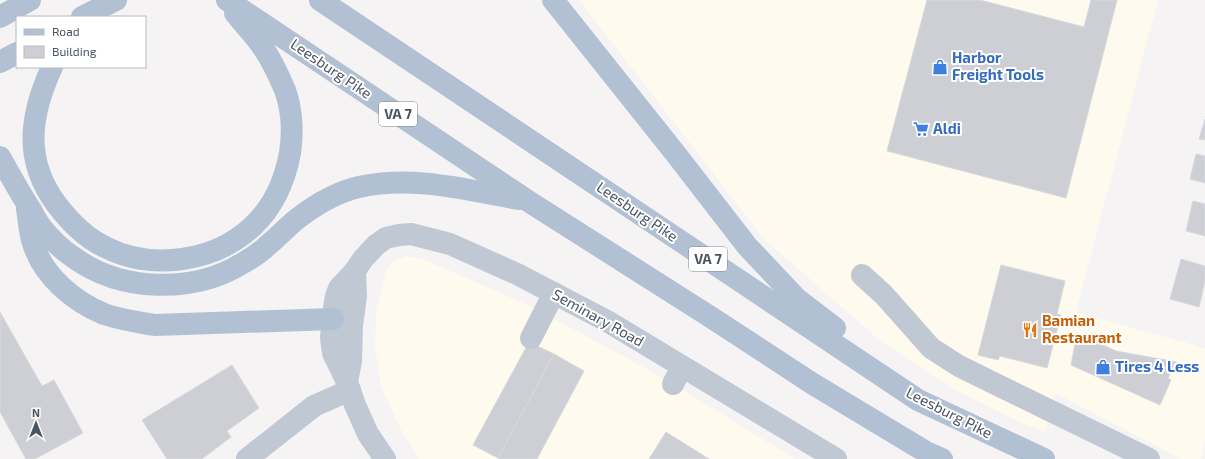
<svg xmlns="http://www.w3.org/2000/svg" width="1205" height="459" font-family="'Exo 2',sans-serif">
<rect width="100%" height="100%" fill="#f5f3f3"/>
<!-- commercial -->
<g fill="#fefaee">
<polygon points="579,0 1158,0 1076,312 1205,348 1205,441 1201,459 1181,459 1055,393 1045,432 1019,422 953,389 878,339 764,239"/>
<polygon points="407,256 423,259 530,306 651,371 795,459 419,459 401,430 381,387 375,346 376,314 386,272 393,262"/>
</g>
<!-- building -->
<g fill="#cdcfd5" stroke="#d7d9de">
<polygon points="927,0 980,0 1084,27 1091,0 1117,0 1066,198 887,151"/>
<polygon points="1205,119 1205,140 1199,139"/>
<polygon points="1196,154 1205,156 1205,183 1190,179"/>
<polygon points="1193,201 1205,204 1205,236 1186,231"/>
<polygon points="1181,259 1205,266 1205,281 1199,307 1170,299"/>
<polygon points="1001,265 1065,281 1057,314 1061,315 1047,368 1000,356 998,360 978,355"/>
<polygon points="0,312 42,386 54,380 83,433 35,459 26,459 0,412"/>
<polygon points="1077,333 1116,351 1177,362 1168,378 1171,380 1160,405 1071,365"/>
<polygon points="529,342 554,354 498,458 473,445"/>
<polygon points="554,354 584,371 537,459 499,459 498,458"/>
<polygon points="232,365 259,408 227,431 231,437 202,459 167,459 142,420"/>
<polygon points="666,432 709,459 649,459"/>
</g>
<g fill="none" stroke-linecap="round" stroke-linejoin="round">
<!-- minor -->
<g stroke="#c0c9d3" stroke-width="22">
<polyline points="862,275 884,295 931,348 959,366 1149,459"/>
<polyline points="531,338 554,293"/>
<polyline points="347,382 351,361 352,326 356,296 355,271"/>
<polyline points="673,384 682,367"/>
<polyline points="247,459 314,406 350,390"/>
<polyline points="385,459 368,434 355,405 347,382 333,353 331,338 333,314 336,296 339,288 355,271 363,259 376,245 386,238 399,235 411,234 450,244 517,274 607,321 836,459"/>
</g>
<!-- major -->
<g stroke="#b1c1d3" stroke-width="22">
<polyline points="227,0 528,201 709,316 813,384 926,452 942,459"/>
<polyline points="320,0 918,400 1044,459"/>
<polyline points="553,0 675,153 747,246 797,299 835,328"/>
<polyline points="0,17 30,0"/>
<polyline points="82,17 116,0"/>
<polyline points="0,62 17,53"/>
<path d="M 52,67 C 30,115 23,160 57,205 C 70,222 86,238 105,247 C 152,271 215,262 253,226 C 273,207 285,180 290,153 C 293,133 292,109 285,90 C 279,76 272,61 264,49 C 256,36 244,25 235,13"/>
<path d="M 0,157 C 10,175 20,193 31,210 C 34,216 38,223 42,228 C 51,239 61,249 73,257 C 121,292 193,294 243,263 C 252,258 261,252 268,245 C 278,237 287,227 297,219 C 315,205 337,192 359,187 C 413,175 467,190 519,199"/>
<path d="M 27,209 C 29,220 29,232 33,243 C 43,276 73,301 104,314 C 121,320 138,322 155,325 L 333,319"/>
</g>
</g>
<!-- icons -->
<defs>
<symbol id="shop-bare" viewBox="-9 -9 18 18"><path d="M-5-2.5h2.3a2.7 3.5 0 0 1 5.4 0H5L5.5 6h-11ZM-1.5-2.5h3a1.5 2.3 0 0 0-3 0Z" fill="#3f7fe0" stroke="#fff" stroke-width="2.5" paint-order="stroke"/></symbol>
<symbol id="supermarket-bare" viewBox="-9 -9 18 18"><path d="M-6-5.5h2.5l.6 2H6L4.5 2H-2.5L-4.4-4H-6ZM-1.5 3.2a1.3 1.3 0 1 0 .1 0ZM3 3.2a1.3 1.3 0 1 0 .1 0Z" fill="#3f7fe0" stroke="#fff" stroke-width="2.5" paint-order="stroke"/></symbol>
<symbol id="restaurant-bare" viewBox="-9 -9 18 18"><path d="M-5-6h1v4h1v-4h1v4h1v-4h1v5L-1.5 .5V6h-2V.5L-5-1ZM5-6V6H3V1.5H1.5Q1.5-4 5-6Z" fill="#e8710a" stroke="#fff" stroke-width="2.5" paint-order="stroke"/></symbol>
</defs>
<g fill-rule="evenodd">
<use href="#shop-bare" x="929" y="56" width="22" height="22"/>
<use href="#supermarket-bare" x="910" y="118" width="22" height="22"/>
<use href="#restaurant-bare" x="1019" y="319" width="22" height="22"/>
<use href="#shop-bare" x="1092" y="356" width="22" height="22"/>
</g>
<g text-anchor="middle" stroke-width="4" stroke-linejoin="round" paint-order="stroke">
<!-- shield labels -->
<g fill="#fff" stroke="#808891" stroke-width="1">
<rect x="379" y="102" width="38" height="24" rx="3"/>
<rect x="689" y="247" width="38" height="24" rx="3"/>
</g>
<g font-size="14" font-weight="bold" fill="#495562">
<text x="398" y="119">VA 7</text>
<text x="708" y="264">VA 7</text>
</g>
<!-- shop labels -->
<g font-size="15" font-weight="bold" fill="#366cbe" stroke="#fff" text-anchor="start">
<text x="952" y="63">Harbor<tspan x="952" dy="17">Freight Tools</tspan></text>
<text x="933" y="134">Aldi</text>
<text x="1115" y="372">Tires 4 Less</text>
</g>
<!-- street labels -->
<g font-size="15" fill="#495562" stroke="#fff">
<text transform="translate(331 69) rotate(34)" y="5">Leesburg Pike</text>
<text transform="translate(637 212) rotate(34)" y="5">Leesburg Pike</text>
<text transform="translate(598 318) rotate(29)" y="5">Seminary Road</text>
<text transform="translate(949 413) rotate(27)" y="5">Leesburg Pike</text>
</g>
<!-- food labels -->
<g font-size="15" font-weight="bold" fill="#c56008" stroke="#fff" text-anchor="start">
<text x="1042" y="326">Bamian<tspan x="1042" dy="17">Restaurant</tspan></text>
</g>
</g>
<!-- legend -->
<rect x="16" y="16" width="130" height="52" fill="#ffffff" stroke="#b6bbc0"/>
<rect x="24" y="29" width="20" height="6" fill="#b1c1d3" stroke="#b6bbc0"/>
<text x="52" y="36" font-size="12" fill="#495562">Road</text>
<rect x="24" y="46" width="20" height="12" fill="#cdcfd5" stroke="#b6bbc0"/>
<text x="52" y="56" font-size="12" fill="#495562">Building</text>
<!-- north arrow -->
<g transform="translate(36 423)" stroke="#ffffff" stroke-width="3" paint-order="stroke">
<path d="M0-3L7 15L0 10L-7 15Z" fill="#495562"/>
<text y="-6" font-size="11" font-weight="bold" text-anchor="middle" fill="#495562">N</text>
</g>
</svg>
